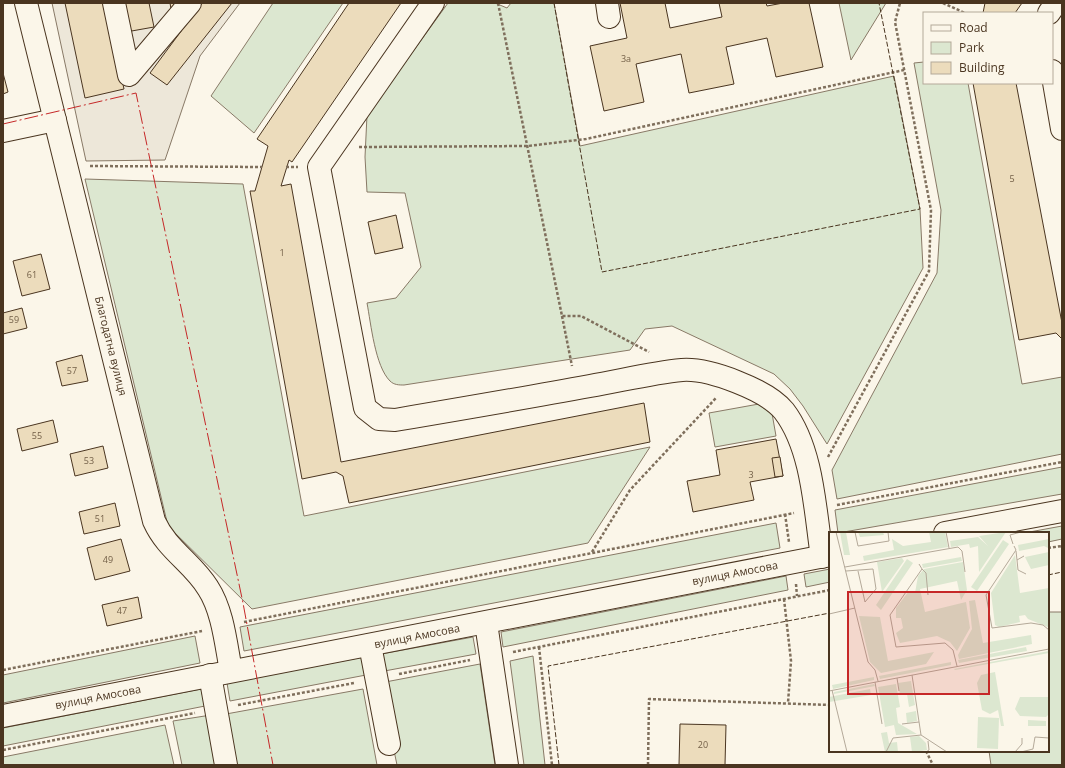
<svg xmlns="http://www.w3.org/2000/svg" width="1065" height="768" font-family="'Open Sans',sans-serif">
<rect width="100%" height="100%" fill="#fbf6e9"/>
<!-- green -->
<g fill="#dce7d0" stroke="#887966">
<polygon points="273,3 343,3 254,133 211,96"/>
<path d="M 448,3 L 495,3 L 507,8 L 511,3 L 554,3 L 580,146 L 894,76 L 920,209 L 923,268 L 827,444 L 803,406 L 790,389 L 774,374 L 672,326 L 645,329 L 630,350 L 404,385 C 399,385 394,385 390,381 C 375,366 371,324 367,303 L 396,298 L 421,267 L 405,193 L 367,192 L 365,157 L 367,115 Z"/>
<polygon points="839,3 886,3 851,60"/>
<polygon points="924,62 924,83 968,83 1022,384 1062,377 1062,454 837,499 832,470 937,273 941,210 914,63"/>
<polygon points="85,179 243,184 304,516 650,447 588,543 252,609 168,526"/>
<polygon points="770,402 776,436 715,447 709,413"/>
<polygon points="1062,467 1062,494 838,533 835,510"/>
<polygon points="776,523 780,548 244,651 240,627"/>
<polygon points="1062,526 1062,539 1048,542 1048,533 1024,533"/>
<polygon points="830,569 830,582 806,587 804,574"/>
<polygon points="786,576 788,590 503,647 501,632"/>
<polygon points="1048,612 1062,612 1062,765 991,765 989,751 1048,751"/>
<polygon points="195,636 200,663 3,703 3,675"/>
<polygon points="473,637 476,654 379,672 376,655"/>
<polygon points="533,656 545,765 524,765 510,661"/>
<polygon points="363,657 366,675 230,701 227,683"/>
<polygon points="480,664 495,765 397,765 380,683"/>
<polygon points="201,689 205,706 3,746 3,728"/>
<polygon points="363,689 377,765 236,765 226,714"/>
<polygon points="211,715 220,765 182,765 173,721"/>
<polygon points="165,725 174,765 3,765 3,757"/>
</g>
<!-- parking -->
<polygon fill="#ede7d9" stroke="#887966" points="52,3 240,3 200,56 165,160 86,161"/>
<!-- building -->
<g fill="#ecdcbc" stroke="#4a3520">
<polygon points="65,3 105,3 124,89 85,98"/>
<polygon points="121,3 149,3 154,27 126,32"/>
<polygon points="170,3 177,3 171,9"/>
<polygon points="202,3 232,3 167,85 150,73"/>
<polygon points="349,3 401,3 292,162 289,160 281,186 291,184 341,462 644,403 650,442 349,503 343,476 336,472 302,479 250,191 255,191 268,146 257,139"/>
<polygon points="620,3 665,3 670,28 722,17 719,3 766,3 767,6 783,3 809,3 823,67 776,77 767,38 726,47 734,84 689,93 681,54 636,64 644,102 604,111 590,46 627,38"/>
<polygon points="985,3 1022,3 1015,13 983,13"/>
<polygon points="3,73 8,92 3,94"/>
<polygon points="973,83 1016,83 1062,323 1062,339 1056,333 1019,340"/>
<polygon points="396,215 403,248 375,254 368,222"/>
<polygon points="41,254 50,289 22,296 13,261"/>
<polygon points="22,308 27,328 3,334 3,313"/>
<polygon points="82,355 88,381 62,386 56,362"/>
<polygon points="53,420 58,442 22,451 17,429"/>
<polygon points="776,439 783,476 750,482 754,500 693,512 687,481 720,475 716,450"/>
<polygon points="103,446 108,468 75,476 70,454"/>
<polygon points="780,457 783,476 775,477 772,458"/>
<polygon points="115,503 120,526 84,534 79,512"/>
<polygon points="121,539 130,571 95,580 87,548"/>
<polygon points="138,597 142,618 107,626 102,605"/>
<polygon points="680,724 726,725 725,765 679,765"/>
</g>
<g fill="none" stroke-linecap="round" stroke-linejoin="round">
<defs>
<g id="minor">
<path d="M 26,3 L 154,521 C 167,550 193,563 208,588 C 223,611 226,645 231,671"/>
<polyline points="114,3 129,75 190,3"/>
<path d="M 433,3 L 319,167 L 365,408 L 379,419 L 395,420 C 460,409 525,398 590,386 C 620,381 651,373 682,370 C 709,368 767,390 784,411 C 813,449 815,511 822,557"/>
<polyline points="607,3 609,17"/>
<polyline points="1049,13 1056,3"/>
<polyline points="1052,71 1062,129"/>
<polyline points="3,131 55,120"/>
<polyline points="945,533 1062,511"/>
<polyline points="486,623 507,765"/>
<polyline points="370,645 389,744"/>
<polyline points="210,675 226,765"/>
<polyline points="3,716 830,555"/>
</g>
</defs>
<!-- minor casing -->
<use href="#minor" stroke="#4a3520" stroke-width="24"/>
<!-- path -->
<g stroke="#7f6f5c" stroke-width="2.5" stroke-dasharray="3 2" stroke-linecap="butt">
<polyline points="498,3 562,316 581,316 649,352"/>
<polyline points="943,3 965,13"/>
<polyline points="359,147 528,146 586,139 904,70"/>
<polyline points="90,166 262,167"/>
<polyline points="286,167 298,167"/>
<polyline points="562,316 572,366"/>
<polyline points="828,457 929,271 931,210 895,22 900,3"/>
<polyline points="837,505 1062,462"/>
<polyline points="785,514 789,542"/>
<polyline points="1048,548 1062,546"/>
<polyline points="592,552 630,490 716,398"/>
<polyline points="796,584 797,596"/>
<polyline points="784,599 791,661 788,703"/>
<polyline points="244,622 794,513"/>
<polyline points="539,647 552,765"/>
<polyline points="513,652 830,590"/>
<polyline points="3,670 202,631"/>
<polyline points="399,674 470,660"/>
<polyline points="238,705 354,683"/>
<polyline points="3,750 195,713"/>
<polyline points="926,751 933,765"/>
<polyline points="648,765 649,699 830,705"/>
</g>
<!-- minor -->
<use href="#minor" stroke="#fbf6e9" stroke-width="22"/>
<!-- fence -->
<g stroke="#4a3520" stroke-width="1" stroke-dasharray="5 2" stroke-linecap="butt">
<polyline points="554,3 602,272 920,209 879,3"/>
<polyline points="1048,575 1062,572"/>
<polyline points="559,765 548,666 830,613"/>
</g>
<!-- power -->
<polyline stroke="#c62828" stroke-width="1" stroke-dasharray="14 3 2 3" stroke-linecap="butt" points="3,124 136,93 243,603 273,765"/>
</g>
<g text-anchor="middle" stroke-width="3" stroke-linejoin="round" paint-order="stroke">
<!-- number labels -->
<g font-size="9" fill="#725f47">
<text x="626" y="62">3а</text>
<text x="1012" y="182">5</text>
<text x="282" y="256">1</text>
<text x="32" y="278">61</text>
<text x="14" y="323">59</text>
<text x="72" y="374">57</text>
<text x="37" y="439">55</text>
<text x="89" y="464">53</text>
<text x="751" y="478">3</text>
<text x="100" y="522">51</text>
<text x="108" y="563">49</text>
<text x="122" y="614">47</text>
<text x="703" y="748">20</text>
</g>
<!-- street labels -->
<g font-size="11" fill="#4a3520" stroke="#fbf6e9">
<text transform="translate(111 346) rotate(76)" y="4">Благодатна вулиця</text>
<text transform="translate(735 573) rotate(-11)" y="4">вулиця Амосова</text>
<text transform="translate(417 636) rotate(-11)" y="4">вулиця Амосова</text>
<text transform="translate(98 697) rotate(-11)" y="4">вулиця Амосова</text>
</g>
</g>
<!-- overview -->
<g transform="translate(829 532)">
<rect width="220" height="220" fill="#fbf6e9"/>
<path d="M 11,0 L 17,0 L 21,23 L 15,23 ZM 29,0 L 54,0 L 55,3 L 31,5 ZM 100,0 L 116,0 L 119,15 L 35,29 L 34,24 L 65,18 L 63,7 L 74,14 L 102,10 ZM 177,0 L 150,40 L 149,14 L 141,16 L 140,12 L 122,15 L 121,9 L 149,5 L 159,14 L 150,4 ZM 220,7 L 220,33 L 202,37 L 196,25 L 220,20 L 219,16 L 215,14 L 190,19 L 189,13 ZM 174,8 L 180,12 L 148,59 L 142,55 ZM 186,23 L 191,61 L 220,56 L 219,95 L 199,87 L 196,83 L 190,84 L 191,90 L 170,95 L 166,93 L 162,61 ZM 132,25 L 133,29 L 94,36 L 93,32 ZM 73,26 L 75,29 L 53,60 L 48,30 ZM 78,27 L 84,31 L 52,78 L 47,73 ZM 134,30 L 138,58 L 132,68 L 128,49 L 91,57 L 96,80 L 137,70 L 141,96 L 128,119 L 121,110 L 108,104 L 71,111 L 67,101 L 74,96 L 72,86 L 67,86 L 67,76 L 80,59 L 86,61 L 89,44 L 95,37 ZM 146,68 L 154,111 L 202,103 L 203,112 L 130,127 L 129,123 L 143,97 L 140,69 ZM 30,84 L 51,85 L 59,129 L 105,120 L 97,132 L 52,141 L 41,130 ZM 197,115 L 198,119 L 130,131 L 129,128 ZM 220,119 L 220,121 L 126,138 L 125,137 ZM 122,130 L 122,133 L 51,147 L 50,144 ZM 166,140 L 175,194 L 172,194 L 169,178 L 161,182 L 153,178 L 148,151 L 152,143 ZM 45,145 L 45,148 L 4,157 L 3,153 ZM 82,149 L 86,173 L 80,175 L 78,162 L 71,163 L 69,151 ZM 45,152 L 46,154 L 5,162 L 5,160 ZM 67,152 L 71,175 L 67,176 L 69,191 L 88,202 L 67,203 L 65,193 L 56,195 L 49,155 ZM 41,157 L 42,163 L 0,170 L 0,165 ZM 191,165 L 220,165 L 220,182 L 217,185 L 191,184 L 186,177 ZM 87,179 L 88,189 L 78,191 L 77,181 ZM 149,185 L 170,186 L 169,217 L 148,216 ZM 199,188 L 217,189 L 217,194 L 199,194 ZM 58,200 L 60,211 L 68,210 L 69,220 L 56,220 L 52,201 ZM 90,204 L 97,211 L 98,218 L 83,220 L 81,205 Z" fill="#dce7d0"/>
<path fill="none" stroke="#b4a999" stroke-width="1" d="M 7,0 L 39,130 L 46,138 L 49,149M 26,0 L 29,14 L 60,9 L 59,0M 117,0 L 120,16M 184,12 L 181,3 L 192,0M 185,14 L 187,18 L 157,63 L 163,96 L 202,91 L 214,93 L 220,98M 187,19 L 188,28 L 195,24M 188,28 L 189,38 L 197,42M 90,32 L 93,37 L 61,83 L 67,115 L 116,111 L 124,118 L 128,134M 16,35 L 129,15 L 133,19 L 136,40M 93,37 L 97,41 L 99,63M 17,39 L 44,37 L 47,57 L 36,70 L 29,39M 0,82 L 26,76M 83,143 L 92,203 L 118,220M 68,146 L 70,159M 46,150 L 53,192M 3,158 L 18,220M 0,159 L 220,117M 73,192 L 90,190M 57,220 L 64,206 L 92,203M 97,220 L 100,218 L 99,209M 186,220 L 193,212 L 193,206M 192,220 L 204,217 L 206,205 L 220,206"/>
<path fill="#c62828" fill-opacity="0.15" stroke="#c62828" stroke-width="2" d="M 19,60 L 160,60 L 160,162 L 19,162 Z"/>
<rect width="220" height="220" fill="none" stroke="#4a3520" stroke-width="2"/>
</g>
<!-- border -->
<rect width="1065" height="768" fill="none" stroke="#4a3520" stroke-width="8"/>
<!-- legend -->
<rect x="923" y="12" width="130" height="72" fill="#fbf6e9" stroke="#b4a999"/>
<rect x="931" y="25" width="20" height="6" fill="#fbf6e9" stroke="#b4a999"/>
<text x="959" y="32" font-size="12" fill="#4a3520">Road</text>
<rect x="931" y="42" width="20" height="12" fill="#dce7d0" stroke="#b4a999"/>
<text x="959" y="52" font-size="12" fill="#4a3520">Park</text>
<rect x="931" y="62" width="20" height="12" fill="#ecdcbc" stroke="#b4a999"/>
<text x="959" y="72" font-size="12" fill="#4a3520">Building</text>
</svg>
